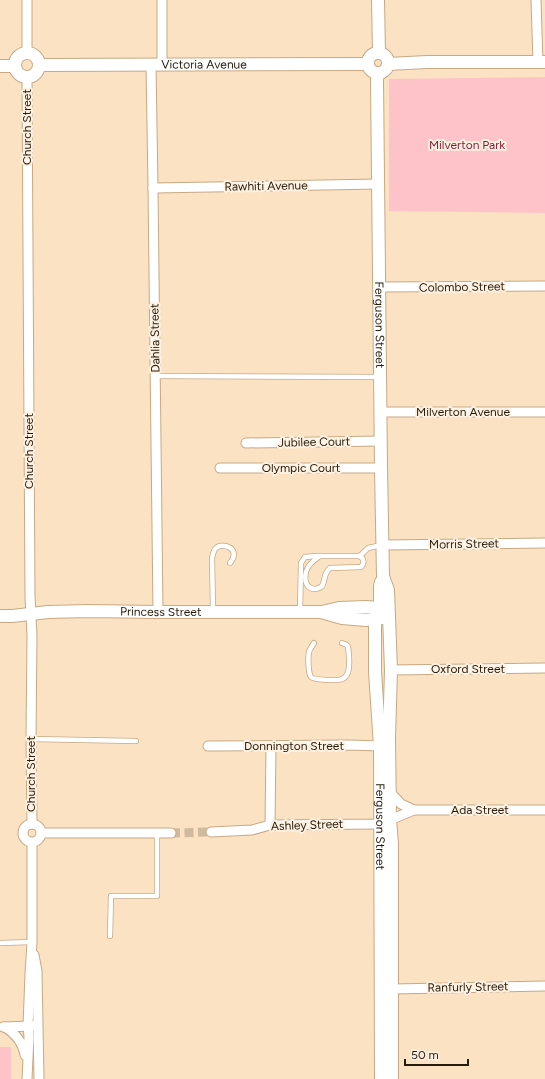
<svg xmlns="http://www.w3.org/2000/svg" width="545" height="1079" font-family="Figtree,sans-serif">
<rect width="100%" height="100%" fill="#fbe2c3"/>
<!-- green -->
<g fill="#fec3c8">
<polygon points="545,77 545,213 389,211 389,79"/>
<rect x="0" y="1047" width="11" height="32"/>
</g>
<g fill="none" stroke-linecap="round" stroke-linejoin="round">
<!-- street-tunnel -->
<polyline stroke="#d0ba9e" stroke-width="9" stroke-dasharray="9 4.5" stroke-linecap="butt" points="171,833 211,832"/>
<defs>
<g id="lane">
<polyline points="156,376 379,377"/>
<path d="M 320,556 C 314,560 307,566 306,572 C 304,580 306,589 315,589 C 316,589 319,588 321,587 C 326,583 322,575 330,568 L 361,567 C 365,563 364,558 359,556"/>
<path d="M 213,610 L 212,558 C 213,554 213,551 216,548 C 222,542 242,548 230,563"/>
<polyline points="300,612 301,563 305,557 316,556 359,556 362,554 368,548 382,545"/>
<path d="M 314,643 C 312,646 310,649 309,652 C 308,656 308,673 311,677 C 314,680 337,681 342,679 C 345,678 347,675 348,672 C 350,667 349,653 348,647 L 347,645 L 342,643"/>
<polyline points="31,739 136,741"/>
<polyline points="110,936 111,896 157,896 157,833"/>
<polyline points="0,943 32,942"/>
</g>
<g id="street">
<polyline points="27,0 27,53"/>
<polyline points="162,0 162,64"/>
<polyline points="536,0 538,62"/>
<polyline points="151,64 153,188 158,612"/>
<polyline points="28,77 27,81 30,596 32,636 31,739 32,824"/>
<polyline points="153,188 379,184"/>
<polyline points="380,287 545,286"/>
<polyline points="381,412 545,412"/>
<polyline points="246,443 381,441"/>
<polyline points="220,468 381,468"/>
<polyline points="383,545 545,543"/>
<polyline points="391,670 545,668"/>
<polyline points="208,746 349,745 380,746"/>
<polyline points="390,792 401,804 414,810 545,810"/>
<circle cx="32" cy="833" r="9"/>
<polyline points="270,825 271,746"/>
<polyline points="211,832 252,830 270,825 380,824 414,810"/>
<polyline points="41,833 171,833"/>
<polyline points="34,955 37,971 39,1079"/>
<polyline points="392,989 545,986"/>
<polyline points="3,1027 33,1026"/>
<path d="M 5,1027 C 16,1034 23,1042 25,1055"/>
<polyline points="27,1079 29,1037 28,1026 30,974 32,942 32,843"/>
</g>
<g id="secondary">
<polyline points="378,0 379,53"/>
<circle cx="378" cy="63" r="10"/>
<circle cx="27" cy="65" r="12"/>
<polyline points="388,64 427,62 545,62"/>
<path id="s1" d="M 39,65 L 368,64"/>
<polyline points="0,66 15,66"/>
<path id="s2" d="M 378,73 L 377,80 L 381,468 L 383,576 L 388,590 L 391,670 L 389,738 L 390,819 L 392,844 L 392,1079"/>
<path id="s3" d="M 381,582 L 380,586 L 380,608 L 375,619 L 375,672 L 380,746 L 381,1079"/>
<polyline points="322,612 339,608 366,607 380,608 385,613"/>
<path id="s4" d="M 0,616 L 12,616 L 48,612 L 88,611 L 158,612 L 321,612 L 342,618 L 366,620 L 375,619 L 382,618"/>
</g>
</defs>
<!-- lane casing -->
<use href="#lane" stroke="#c7a984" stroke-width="6"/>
<!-- street casing -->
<use href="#street" stroke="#c7a984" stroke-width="11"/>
<!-- secondary casing -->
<use href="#secondary" stroke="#c7a984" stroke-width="14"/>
<!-- lane -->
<use href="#lane" stroke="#fff" stroke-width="4.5"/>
<!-- street -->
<use href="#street" stroke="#fff" stroke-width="9"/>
<!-- secondary -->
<use href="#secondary" stroke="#fff" stroke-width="12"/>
</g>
<g text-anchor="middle" stroke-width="4" stroke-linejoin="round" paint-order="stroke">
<!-- street labels -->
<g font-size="12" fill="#261b0c" stroke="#fef1e2">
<text dy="4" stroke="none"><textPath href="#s1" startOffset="165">Victoria Avenue</textPath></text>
<text transform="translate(27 127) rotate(-90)" y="4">Church Street</text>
<text transform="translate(266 186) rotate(-1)" y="4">Rawhiti Avenue</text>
<text transform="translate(462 287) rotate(-1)" y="4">Colombo Street</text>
<text dy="4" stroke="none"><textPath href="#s2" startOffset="252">Ferguson Street</textPath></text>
<text transform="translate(155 338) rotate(-91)" y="4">Dahlia Street</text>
<text x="463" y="416">Milverton Avenue</text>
<text transform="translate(314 442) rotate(-1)" y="4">Jubilee Court</text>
<text transform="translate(29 451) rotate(-90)" y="4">Church Street</text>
<text x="301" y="472">Olympic Court</text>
<text transform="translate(464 544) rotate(-1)" y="4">Morris Street</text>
<text dy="4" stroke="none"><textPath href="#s4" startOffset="161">Princess Street</textPath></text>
<text x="468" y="673">Oxford Street</text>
<text x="294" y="750">Donnington Street</text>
<text transform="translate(31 774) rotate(-90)" y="4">Church Street</text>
<text x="480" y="814">Ada Street</text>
<text transform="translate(307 825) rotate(-2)" y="4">Ashley Street</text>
<text dy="4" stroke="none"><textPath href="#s3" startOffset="246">Ferguson Street</textPath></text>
<text transform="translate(468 987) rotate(-1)" y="4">Ranfurly Street</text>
</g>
<!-- park labels -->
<g font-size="12" fill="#8a1c37" stroke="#fef1e2">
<text x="467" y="149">Milverton Park</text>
</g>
</g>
<!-- scale -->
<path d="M405 1059v6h63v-6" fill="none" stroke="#261b0c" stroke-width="2"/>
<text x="411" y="1059" font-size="12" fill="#261b0c" stroke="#fef1e2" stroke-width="3" paint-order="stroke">50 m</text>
</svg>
